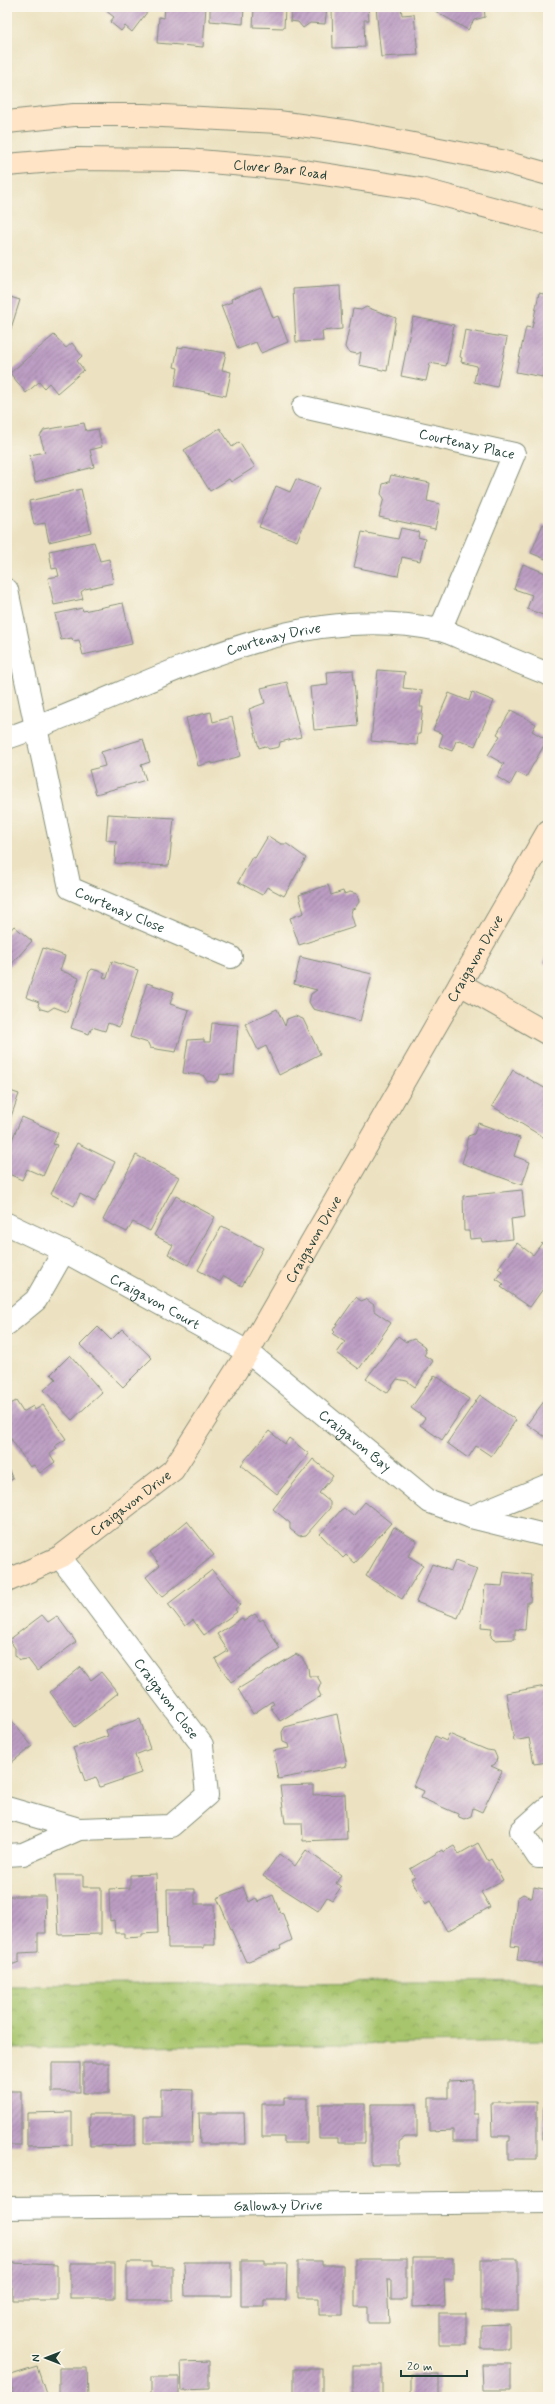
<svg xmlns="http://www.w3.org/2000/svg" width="555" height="2404" font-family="Mynerve,sans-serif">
<defs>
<pattern id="park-crowns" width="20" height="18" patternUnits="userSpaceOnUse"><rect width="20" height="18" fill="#a7c56c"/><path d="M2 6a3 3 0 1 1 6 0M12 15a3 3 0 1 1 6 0" fill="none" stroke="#87a15a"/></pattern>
<pattern id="building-hatch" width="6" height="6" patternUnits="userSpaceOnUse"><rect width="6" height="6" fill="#bc9dc3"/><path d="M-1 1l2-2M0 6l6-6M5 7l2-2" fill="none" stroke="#98819f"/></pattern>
</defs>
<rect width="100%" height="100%" fill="#fbf7ec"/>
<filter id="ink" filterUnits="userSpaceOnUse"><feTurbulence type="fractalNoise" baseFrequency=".025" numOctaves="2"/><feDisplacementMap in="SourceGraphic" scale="8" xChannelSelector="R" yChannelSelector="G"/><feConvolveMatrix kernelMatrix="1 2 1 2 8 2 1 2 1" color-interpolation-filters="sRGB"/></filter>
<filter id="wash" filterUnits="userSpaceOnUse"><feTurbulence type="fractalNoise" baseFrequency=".012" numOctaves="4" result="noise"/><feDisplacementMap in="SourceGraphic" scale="16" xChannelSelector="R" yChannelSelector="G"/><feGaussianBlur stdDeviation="0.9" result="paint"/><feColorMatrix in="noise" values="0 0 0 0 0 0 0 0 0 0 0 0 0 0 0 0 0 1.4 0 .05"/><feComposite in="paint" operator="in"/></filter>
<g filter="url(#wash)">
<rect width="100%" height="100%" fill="#ece2c1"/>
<!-- park -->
<polygon fill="url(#park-crowns)" stroke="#638150" points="548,1981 548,2041 7,2049 7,1985"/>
<g id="blocks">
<!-- building -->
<g fill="url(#building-hatch)">
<polygon points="101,7 151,7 132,32 125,26 121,31 110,22 114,17"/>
<polygon points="165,7 206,7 203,47 157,43 159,17 164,18"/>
<polygon points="210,7 244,7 243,24 210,21"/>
<polygon points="254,7 285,7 284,28 253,27"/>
<polygon points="292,7 327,7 325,24 310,23 303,28 298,22 290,21"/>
<polygon points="341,7 368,7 369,20 364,20 365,47 333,48 332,9 341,9"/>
<polygon points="376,7 401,7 402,15 414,14 418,55 381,57"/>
<polygon points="437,7 484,7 485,17 474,20 468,30 435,11"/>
<polygon points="340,286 342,329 322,331 323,341 296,342 293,289"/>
<polygon points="261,287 273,318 278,316 288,342 261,353 256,342 238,349 221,306 232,302 231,299"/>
<polygon points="539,293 548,295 548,360 543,377 516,372 526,327 532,328"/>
<polygon points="7,296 20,300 7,341"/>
<polygon points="366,307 396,318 387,371 359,365 361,352 357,354 348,352 345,347 353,309 361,310"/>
<polygon points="413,317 454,325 446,366 430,363 426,381 401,376"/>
<polygon points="465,330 507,338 497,387 474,382 477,366 461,362 462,358 460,357"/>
<polygon points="54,335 66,348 72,343 82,356 77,361 84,370 57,393 49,383 44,388 39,382 26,393 10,373"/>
<polygon points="183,346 226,353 222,370 231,372 226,396 175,386 178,368 174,367 178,347 183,348"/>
<polygon points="84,423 86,431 98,429 102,447 90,450 94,467 35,482 30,455 45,452 40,436 44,430"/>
<polygon points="220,428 232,447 239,442 255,467 231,482 229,479 210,491 184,450"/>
<polygon points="391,475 430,483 427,501 440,504 435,529 379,517 384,498 381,494 383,484 389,482"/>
<polygon points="296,479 319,488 297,541 259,527 276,486 290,492"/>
<polygon points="81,489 91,532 49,542 45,523 34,525 29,501"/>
<polygon points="543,524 548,527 548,560 531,553"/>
<polygon points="401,528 419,532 418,537 425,539 420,561 402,557 398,576 354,567 362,532 398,539"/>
<polygon points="94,542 100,561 109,559 113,583 85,589 81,592 83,599 54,605 48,578 59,576 57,568 52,569 49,551"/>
<polygon points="523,564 548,574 548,617 527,609 532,595 514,589"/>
<polygon points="123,603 132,644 83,655 79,640 73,641 72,638 61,640 55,614 82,608 83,611"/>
<polygon points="353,670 358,726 314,730 310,687 328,685 327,672"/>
<polygon points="378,670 405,672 403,688 422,690 420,707 423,707 420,734 418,734 417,745 371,741"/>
<polygon points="287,682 301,737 280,742 279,747 269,749 265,746 259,748 249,709 265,703 261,688"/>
<polygon points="472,692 494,701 475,746 460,740 456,741 452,751 439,746 443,734 433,730 449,693 469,701"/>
<polygon points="511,710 536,724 532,731 547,740 526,777 517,772 510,785 497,777 504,764 488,755 500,736 497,734"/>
<polygon points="211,712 213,722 232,717 241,756 212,764 212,762 198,766 186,718"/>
<polygon points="143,739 150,762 141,765 146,780 96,794 89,770 105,766 101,752"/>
<polygon points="108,814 174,818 169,866 115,863 116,841 106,840"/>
<polygon points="268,836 281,844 287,844 306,858 284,896 267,887 262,895 238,882 252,857 255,858"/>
<polygon points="328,885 331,895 343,891 344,894 350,892 357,894 359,902 355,908 352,909 351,914 355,927 299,945 290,918 304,913 299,895"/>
<polygon points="14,926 32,941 10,966 7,964 7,934"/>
<polygon points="43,948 65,956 60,970 79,978 67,1012 54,1007 48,1011 41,1009 38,1005 39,1002 26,997"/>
<polygon points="548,954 548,965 543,963"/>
<polygon points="300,957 372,974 360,1021 313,1009 309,1002 311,994 317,990 294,984"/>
<polygon points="112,961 138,970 119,1027 108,1023 105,1031 92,1027 89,1034 71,1028 89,972 92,969 105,973 103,977 107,978"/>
<polygon points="147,983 174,992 170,1004 189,1010 176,1052 150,1048 148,1043 130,1037"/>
<polygon points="277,1009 285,1026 287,1019 295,1016 303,1019 320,1054 279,1075 266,1046 258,1050 245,1024"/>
<polygon points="212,1023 238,1025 234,1075 220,1074 219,1079 215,1082 207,1081 203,1075 183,1073 188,1040 204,1039 204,1042 210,1042"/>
<polygon points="513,1070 548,1090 548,1105 545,1109 548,1111 548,1140 492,1106"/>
<polygon points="7,1090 19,1094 7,1128"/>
<polygon points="22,1117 58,1133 53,1144 57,1145 43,1176 27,1169 22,1180 7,1173 7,1151"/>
<polygon points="478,1123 520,1138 514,1156 530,1162 522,1185 462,1163 467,1147 466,1144 468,1136 474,1134"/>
<polygon points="77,1143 115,1162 95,1202 80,1194 74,1206 51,1194"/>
<polygon points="136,1155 179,1177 150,1231 133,1222 127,1232 103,1220"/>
<polygon points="522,1190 525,1217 511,1219 513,1239 482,1242 481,1238 470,1239 469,1231 464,1231 463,1196"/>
<polygon points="176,1196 215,1217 188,1265 168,1254 173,1245 154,1235"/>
<polygon points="222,1226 263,1248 242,1286 224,1276 220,1282 198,1270"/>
<polygon points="517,1243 533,1255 542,1243 548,1247 548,1282 530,1307 501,1287 504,1284 496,1279 502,1271 498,1268"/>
<polygon points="356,1297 361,1301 366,1299 374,1305 374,1311 391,1323 359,1369 337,1353 345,1342 333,1334 335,1332 333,1330"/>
<polygon points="98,1327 111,1340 122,1329 152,1358 123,1387 80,1345"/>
<polygon points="398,1336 406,1342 414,1339 424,1346 426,1352 424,1355 433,1361 415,1387 407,1381 397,1379 387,1393 366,1379"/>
<polygon points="70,1355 102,1392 72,1420 44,1390 56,1379 51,1374"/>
<polygon points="435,1375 469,1399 442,1440 420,1425 425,1418 411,1408"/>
<polygon points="480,1395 516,1420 491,1456 476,1446 468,1458 447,1443"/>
<polygon points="548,1396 548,1439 527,1424"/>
<polygon points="16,1401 23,1412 33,1406 35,1410 43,1405 66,1439 55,1446 57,1449 50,1454 55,1462 40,1473 34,1465 30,1467 7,1433 7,1406"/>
<polygon points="269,1431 285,1444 289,1438 309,1454 277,1494 241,1465"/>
<polygon points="313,1459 333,1476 319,1493 330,1502 330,1508 306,1535 299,1536 290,1529 290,1523 273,1509"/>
<polygon points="7,1467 13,1479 7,1482"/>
<polygon points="365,1502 391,1523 355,1563 346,1555 343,1558 320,1534 341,1510 344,1508 353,1516"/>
<polygon points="187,1521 214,1555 162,1597 146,1577 160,1565 150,1552"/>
<polygon points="394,1527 417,1541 408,1556 423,1565 402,1599 366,1576"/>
<polygon points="455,1561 477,1569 458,1618 416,1602 432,1564 451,1571"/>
<polygon points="212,1570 240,1605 235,1609 237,1612 204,1635 193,1620 185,1626 168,1604"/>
<polygon points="504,1572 532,1575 530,1602 527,1602 525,1630 515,1629 515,1639 494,1640 491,1637 492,1628 481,1627 485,1585 502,1586"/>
<polygon points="255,1614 260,1621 263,1619 280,1649 231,1682 215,1659 228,1651 217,1634 242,1618 244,1621"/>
<polygon points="42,1615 48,1622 57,1616 76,1642 37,1671 28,1659 19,1660 15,1655 15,1648 9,1640"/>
<polygon points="296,1654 302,1658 308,1668 309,1676 317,1676 321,1683 318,1690 321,1696 280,1721 270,1706 274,1704 272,1701 253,1714 238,1689"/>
<polygon points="81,1667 91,1680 101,1672 118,1693 75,1727 50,1692"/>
<polygon points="546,1686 548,1690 548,1762 534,1764 529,1738 514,1741 506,1693"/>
<polygon points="337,1714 347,1766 278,1779 273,1751 289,1748 288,1744 283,1742 282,1732 285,1727"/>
<polygon points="7,1715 32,1746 11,1763 7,1757"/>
<polygon points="140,1719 150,1749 135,1755 141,1773 100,1787 96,1777 85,1781 73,1748 108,1736 106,1730"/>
<polygon points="449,1734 487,1750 494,1751 497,1758 495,1764 491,1766 502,1771 482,1812 473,1808 471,1816 464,1819 459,1817 458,1814 421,1798 424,1791 413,1786 435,1736 446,1741"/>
<polygon points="313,1785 313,1795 345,1794 347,1839 303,1841 302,1823 285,1823 280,1786"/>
<polygon points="478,1843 488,1861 491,1859 503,1880 481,1892 490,1907 447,1931 430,1901 425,1904 411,1879 415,1877 410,1869 442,1850 443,1852 454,1846 459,1854"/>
<polygon points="306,1850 341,1875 336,1883 341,1887 332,1900 327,1897 318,1911 263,1876 279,1854 295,1866"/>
<polygon points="156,1874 158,1933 142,1934 142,1937 124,1938 124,1933 115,1933 114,1920 110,1921 109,1889 130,1888 130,1875"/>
<polygon points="55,1875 83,1875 83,1887 101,1887 101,1934 59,1935"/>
<polygon points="243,1887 249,1902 256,1898 258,1902 273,1895 280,1913 283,1914 292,1940 280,1946 281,1948 246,1962 217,1898"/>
<polygon points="534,1887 548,1890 546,1965 517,1960 519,1947 511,1946 517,1898 523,1894 532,1898"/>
<polygon points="167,1889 195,1889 195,1904 214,1904 215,1945 204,1945 204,1948 168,1948"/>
<polygon points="9,1896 45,1896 46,1933 38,1933 38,1952 19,1953 19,1962 14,1964 7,1964 7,1906 9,1906"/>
<rect x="52" y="2063" width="28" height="29"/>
<rect x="83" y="2063" width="26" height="30"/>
<polygon points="473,2080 473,2114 478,2114 478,2141 453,2141 453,2130 429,2131 429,2098 448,2098 448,2081"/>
<polygon points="161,2089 193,2090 192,2143 144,2143 144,2117 161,2117"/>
<rect x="7" y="2091" width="14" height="54"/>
<polygon points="284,2098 307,2098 307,2143 284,2143 284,2137 262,2137 262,2104 284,2104"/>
<polygon points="491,2102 537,2102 537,2159 508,2159 508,2141 510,2141 510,2136 492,2136"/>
<polygon points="319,2104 365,2104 365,2143 338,2143 338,2138 319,2138"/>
<polygon points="371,2104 417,2104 417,2137 405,2137 399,2142 399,2165 371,2165"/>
<polygon points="544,2106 548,2106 548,2140 543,2140"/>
<polygon points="72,2112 72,2145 27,2146 27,2113"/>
<polygon points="199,2113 244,2113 245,2144 200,2144"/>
<polygon points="89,2114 135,2114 135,2145 90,2146"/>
<polygon points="412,2258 453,2258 453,2279 444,2279 445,2306 412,2307"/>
<polygon points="355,2259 406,2259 406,2299 391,2299 391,2280 387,2280 389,2323 368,2323 368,2307 355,2307"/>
<rect x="481" y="2259" width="37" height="52"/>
<polygon points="241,2261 265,2261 265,2264 287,2264 286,2300 264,2300 264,2306 241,2306"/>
<polygon points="298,2261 322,2261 322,2265 343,2265 343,2315 319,2315 319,2298 298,2298"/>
<polygon points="127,2262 151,2262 151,2267 173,2267 173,2300 127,2300"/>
<polygon points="184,2262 232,2262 232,2296 185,2296"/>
<polygon points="12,2263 57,2265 57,2300 12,2300"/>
<rect x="70" y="2263" width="45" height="35"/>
<rect x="439" y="2313" width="27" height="31"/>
<polygon points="509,2324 509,2349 481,2349 481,2325"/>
<polygon points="209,2361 209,2389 182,2390 181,2362"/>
<polygon points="482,2364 511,2364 511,2390 483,2390"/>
<rect x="353" y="2365" width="29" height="30"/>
<polygon points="37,2367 47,2397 15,2397 8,2376"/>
<polygon points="59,2368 87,2368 88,2397 59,2397"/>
<rect x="294" y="2369" width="28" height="28"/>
<rect x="411" y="2374" width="28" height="23"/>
<rect x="151" y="2377" width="28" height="20"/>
</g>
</g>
</g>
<g filter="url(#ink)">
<use href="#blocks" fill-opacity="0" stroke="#86907a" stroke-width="1"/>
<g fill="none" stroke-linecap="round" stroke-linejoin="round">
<defs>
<g id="street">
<path id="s1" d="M 303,407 L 514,454 L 440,630"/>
<path id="s2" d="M 7,590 L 70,888 L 231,957"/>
<path id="s3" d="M 7,738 C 146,691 285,597 439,630 C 450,632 462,639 473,643 C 498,654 523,664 548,674"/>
<path id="s4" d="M 7,1224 L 64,1251 L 248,1352 L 430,1502 L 471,1517 L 548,1536"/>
<polyline points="7,1324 36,1300 64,1251"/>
<polyline points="471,1517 548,1485"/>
<path id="s5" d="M 60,1557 L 202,1745 L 207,1795 L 171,1826 L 79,1829"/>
<polyline points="548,1807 521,1831 538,1857 548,1857"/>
<polyline points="7,1808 79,1829 23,1854 7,1855"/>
<path id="s6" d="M 7,2208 L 548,2202"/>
</g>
<g id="secondary">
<polyline points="7,122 74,115 144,115 278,122 351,132 429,147 501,161 548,174"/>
<path id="s7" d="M 7,165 L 75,159 L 187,160 L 291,169 L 420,189 L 548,223"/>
<polyline points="460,984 548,1034"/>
<path id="s8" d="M 7,1581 L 60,1557 L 173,1470 L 248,1352 L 548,831"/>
</g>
</defs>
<!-- street casing -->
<use href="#street" stroke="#86907a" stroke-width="24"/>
<!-- secondary casing -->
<use href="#secondary" stroke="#86907a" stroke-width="24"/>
<!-- street -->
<use href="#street" stroke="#fff" stroke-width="22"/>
<!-- secondary -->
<use href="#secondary" stroke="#ffe4c6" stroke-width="22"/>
</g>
</g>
<g text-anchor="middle" stroke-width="3" stroke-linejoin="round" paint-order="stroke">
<!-- street labels -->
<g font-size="14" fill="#1f3d34" stroke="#fbf7ec">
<text dy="5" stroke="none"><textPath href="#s7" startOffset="274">Clover Bar Road</textPath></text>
<text dy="5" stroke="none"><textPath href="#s1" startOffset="168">Courtenay Place</textPath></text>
<text dy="5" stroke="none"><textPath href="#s3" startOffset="285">Courtenay Drive</textPath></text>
<text dy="5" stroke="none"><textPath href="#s2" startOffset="359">Courtenay Close</textPath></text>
<text dy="5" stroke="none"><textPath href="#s8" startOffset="795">Craigavon Drive</textPath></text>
<text dy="5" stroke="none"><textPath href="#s8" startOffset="471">Craigavon Drive</textPath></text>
<text dy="5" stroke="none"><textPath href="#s4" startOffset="167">Craigavon Court</textPath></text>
<text dy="5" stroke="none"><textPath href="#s4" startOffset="412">Craigavon Bay</textPath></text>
<text dy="5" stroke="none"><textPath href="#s8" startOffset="147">Craigavon Drive</textPath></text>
<text dy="5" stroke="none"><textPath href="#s5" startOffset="177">Craigavon Close</textPath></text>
<text dy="5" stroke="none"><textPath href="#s6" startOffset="271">Galloway Drive</textPath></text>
</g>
</g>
<!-- margin -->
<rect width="555" height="2404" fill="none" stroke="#fbf7ec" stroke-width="24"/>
<!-- north arrow -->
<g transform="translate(46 2358) rotate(270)" stroke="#fbf7ec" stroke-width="3" paint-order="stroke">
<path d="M0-3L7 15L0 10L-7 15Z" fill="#1f3d34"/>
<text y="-6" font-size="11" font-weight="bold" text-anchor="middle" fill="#1f3d34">N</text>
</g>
<!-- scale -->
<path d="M401 2370v6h66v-6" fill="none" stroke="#1f3d34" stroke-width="2"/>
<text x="407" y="2370" font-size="12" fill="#1f3d34" stroke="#fbf7ec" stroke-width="3" paint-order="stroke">20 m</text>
</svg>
